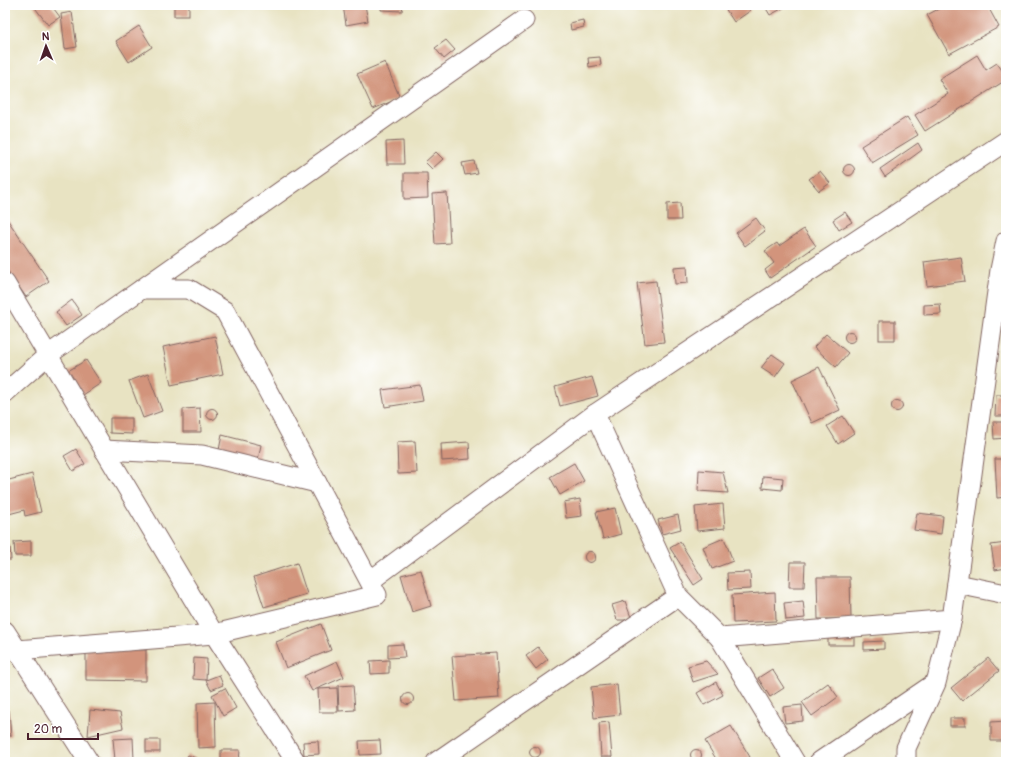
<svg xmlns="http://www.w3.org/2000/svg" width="1011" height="767" font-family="Pangolin,sans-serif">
<rect width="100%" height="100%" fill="#fff"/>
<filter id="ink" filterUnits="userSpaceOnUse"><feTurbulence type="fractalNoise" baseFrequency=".025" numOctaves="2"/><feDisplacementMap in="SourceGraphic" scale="8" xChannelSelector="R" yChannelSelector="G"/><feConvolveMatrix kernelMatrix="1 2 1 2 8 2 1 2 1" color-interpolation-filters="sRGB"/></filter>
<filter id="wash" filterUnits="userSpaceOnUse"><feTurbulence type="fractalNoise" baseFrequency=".012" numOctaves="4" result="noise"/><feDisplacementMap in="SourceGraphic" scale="16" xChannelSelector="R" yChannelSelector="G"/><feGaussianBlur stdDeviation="0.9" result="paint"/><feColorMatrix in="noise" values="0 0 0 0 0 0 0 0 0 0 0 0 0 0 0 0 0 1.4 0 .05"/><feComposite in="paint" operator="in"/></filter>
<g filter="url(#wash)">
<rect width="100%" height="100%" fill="#e8e3c2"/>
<g id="blocks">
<!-- building -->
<g fill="#d2947c">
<polygon points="33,5 51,5 60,17 48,25"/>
<rect x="174" y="5" width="15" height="11"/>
<polygon points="343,5 365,5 368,21 346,25"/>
<polygon points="381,5 403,5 402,11 381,10"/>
<polygon points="723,5 747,5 750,11 734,22"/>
<polygon points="764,5 789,5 770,15"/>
<polygon points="946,5 969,5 971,9 977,5 987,5 999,27 949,54 927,15"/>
<polygon points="72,12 77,47 65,49 61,14"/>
<polygon points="583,20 584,27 571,30 570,23"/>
<polygon points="139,26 152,47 129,62 116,41"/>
<polygon points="446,40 455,50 444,59 435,48"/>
<polygon points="977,55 986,70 997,63 1006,76 1006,80 925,131 915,115 948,94 939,79"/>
<polygon points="600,57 601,65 589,67 588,58"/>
<polygon points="385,62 400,98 373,109 357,74"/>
<polygon points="907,117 918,135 872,163 861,146"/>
<polygon points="403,141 404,164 387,164 386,142"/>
<polygon points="918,143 922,150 885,177 880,169"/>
<polygon points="436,152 443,159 432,169 425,162"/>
<polygon points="474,161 477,173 465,175 462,163"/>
<circle cx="849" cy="170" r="5.5"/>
<polygon points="820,171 830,183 819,191 809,179"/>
<polygon points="404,173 427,173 428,198 404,199"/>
<polygon points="447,193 450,243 435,244 432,194"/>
<polygon points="680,203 681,220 667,220 667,204"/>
<polygon points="845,212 852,222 839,230 833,220"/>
<polygon points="5,216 49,281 26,297 5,267"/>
<polygon points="756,218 765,231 745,246 736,233"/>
<polygon points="804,229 816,246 770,278 765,270 774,263 765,251 777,243 779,246"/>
<polygon points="961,257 965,281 927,286 924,262"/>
<polygon points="687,266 688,283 675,284 674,267"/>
<polygon points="656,281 664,342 645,344 637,283"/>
<polygon points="72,300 82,315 66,326 56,312"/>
<polygon points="940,304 941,314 924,315 924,305"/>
<rect x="879" y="321" width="16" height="19"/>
<circle cx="850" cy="337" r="5.5"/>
<polygon points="826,334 848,353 836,367 814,347"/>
<polygon points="215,336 223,374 171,385 163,347"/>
<polygon points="772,354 785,363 775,377 761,368"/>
<polygon points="86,360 101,383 83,395 68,371"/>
<polygon points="819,367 840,410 812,423 792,380"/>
<polygon points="148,374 162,411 143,418 129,381"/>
<polygon points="592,377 598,396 560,406 555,387"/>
<polygon points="420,385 423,401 385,407 382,390"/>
<polygon points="996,395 1006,395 1006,416 995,416"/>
<circle cx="897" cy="406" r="5.5"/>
<polygon points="200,408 201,432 183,432 183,409"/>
<circle cx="212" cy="414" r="5.5"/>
<polygon points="843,416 854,433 838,444 827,426"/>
<polygon points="110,418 132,418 132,434 110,433"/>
<polygon points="993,422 1006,422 1006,438 994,439"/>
<polygon points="222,435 261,445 258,460 219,450"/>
<polygon points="415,441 417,473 398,474 397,442"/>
<polygon points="469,442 470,459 442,461 441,444"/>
<polygon points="76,449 85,464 73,471 64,456"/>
<polygon points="995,459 1006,459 1006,497 997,498"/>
<polygon points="574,463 584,481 560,495 550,477"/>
<polygon points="699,470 723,472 728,493 698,491"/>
<polygon points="32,474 41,512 25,516 24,510 5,515 5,481"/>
<polygon points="763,476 783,478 782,490 762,488"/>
<polygon points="580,499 582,516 566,518 564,502"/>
<polygon points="723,504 725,528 697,531 695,507"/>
<polygon points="615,508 621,534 603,539 596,512"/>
<polygon points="917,513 943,516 941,534 914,530"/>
<polygon points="678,515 681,529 662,534 658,520"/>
<polygon points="724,538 733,561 712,569 703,547"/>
<polygon points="31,541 31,556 15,556 14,542"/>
<polygon points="680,542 703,579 694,585 670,548"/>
<polygon points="1006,543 1006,568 995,570 991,545"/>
<polygon points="5,546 10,546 11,560 5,560"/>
<circle cx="590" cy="557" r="5.5"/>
<polygon points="790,562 805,562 804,587 789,587"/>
<polygon points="297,563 307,594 264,607 254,577"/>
<polygon points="421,570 431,606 412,612 401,575"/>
<polygon points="750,572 751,589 728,590 727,573"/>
<polygon points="817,577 850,577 851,619 818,619"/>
<polygon points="775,592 776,621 733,623 732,595"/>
<polygon points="625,601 632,620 617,620 612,605"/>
<polygon points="803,601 805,618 786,620 784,603"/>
<polygon points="321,624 331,650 286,668 276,642"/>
<rect x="828" y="632" width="26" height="13"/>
<polygon points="884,641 884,649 864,650 864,642"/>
<polygon points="403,644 405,657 388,658 388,645"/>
<polygon points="538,647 548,659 536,669 526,656"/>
<polygon points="86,649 146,650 146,681 86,680"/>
<polygon points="496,653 499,698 456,701 452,656"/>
<polygon points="194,658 207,659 206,680 219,675 223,685 211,690 206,680 193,679"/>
<polygon points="988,658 999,671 962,701 951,688"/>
<polygon points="389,660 389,673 371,674 370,661"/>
<polygon points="337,661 344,677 312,691 304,676"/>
<polygon points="706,661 718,674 693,682 688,666"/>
<polygon points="772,669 784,688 770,697 758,678"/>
<polygon points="716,682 723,695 704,705 697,693"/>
<polygon points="828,683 838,697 812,716 802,702"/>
<polygon points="617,684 620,715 594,718 591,687"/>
<polygon points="353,685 355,710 339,711 338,686"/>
<polygon points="225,688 236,708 223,716 212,695"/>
<polygon points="337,688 338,712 319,712 318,689"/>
<circle cx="408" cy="699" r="5.5"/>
<polygon points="215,702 216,747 198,748 197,703"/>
<polygon points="802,705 803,721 785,723 783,707"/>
<polygon points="90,710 120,713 123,728 88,736"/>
<polygon points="5,711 9,711 11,736 5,736"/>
<rect x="950" y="718" width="15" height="8"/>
<polygon points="1006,721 1006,741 991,741 991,722"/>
<polygon points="609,722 612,757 601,757 599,723"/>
<polygon points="731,726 750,757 742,762 718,762 705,741"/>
<polygon points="133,738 134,760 115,760 113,739"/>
<rect x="146" y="740" width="14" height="12"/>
<polygon points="380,740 381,754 360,755 359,741"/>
<polygon points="318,741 319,754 304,755 303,742"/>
<circle cx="535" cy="752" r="5.5"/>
<circle cx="696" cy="755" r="5.5"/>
<polygon points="221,750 240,750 239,762 221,762"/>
<polygon points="188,755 200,760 199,762 184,762"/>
<polygon points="659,758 660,762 639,762 639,761"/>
</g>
</g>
</g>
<g filter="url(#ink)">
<use href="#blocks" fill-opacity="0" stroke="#816460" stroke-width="1"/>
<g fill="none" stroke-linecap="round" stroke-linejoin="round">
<defs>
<g id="minor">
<polyline points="5,283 214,634 296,762"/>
<polyline points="5,393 48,355 524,20"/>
<polyline points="595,414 678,596 720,638 952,619"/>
<polyline points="104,450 202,455 317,483"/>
<polyline points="370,581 595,414 1006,141"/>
<polyline points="957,584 1006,594"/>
<polyline points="5,631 89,762"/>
<polyline points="720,638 795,762"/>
<polyline points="17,650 214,634 377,595 225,311 189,289 142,289"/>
<polyline points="436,762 678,596"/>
<polyline points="819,762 935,683"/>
<polyline points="906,762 906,748 936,683 952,619 1000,270 1006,241"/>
</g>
</defs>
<!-- minor casing -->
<use href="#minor" stroke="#816460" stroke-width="21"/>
<!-- minor -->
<use href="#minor" stroke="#fff" stroke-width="19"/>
</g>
</g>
<!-- margin -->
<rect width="1011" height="767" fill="none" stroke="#fff" stroke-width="20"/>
<!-- north arrow -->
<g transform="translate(46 46) rotate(358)" stroke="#ffffff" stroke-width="3" paint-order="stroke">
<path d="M0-3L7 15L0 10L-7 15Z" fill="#4a1f2b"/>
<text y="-6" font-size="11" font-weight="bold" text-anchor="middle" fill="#4a1f2b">N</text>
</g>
<!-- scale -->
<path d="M28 733v6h70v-6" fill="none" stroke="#4a1f2b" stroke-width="2"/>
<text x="34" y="733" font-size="12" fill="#4a1f2b" stroke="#ffffff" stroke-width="3" paint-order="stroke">20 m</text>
</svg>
